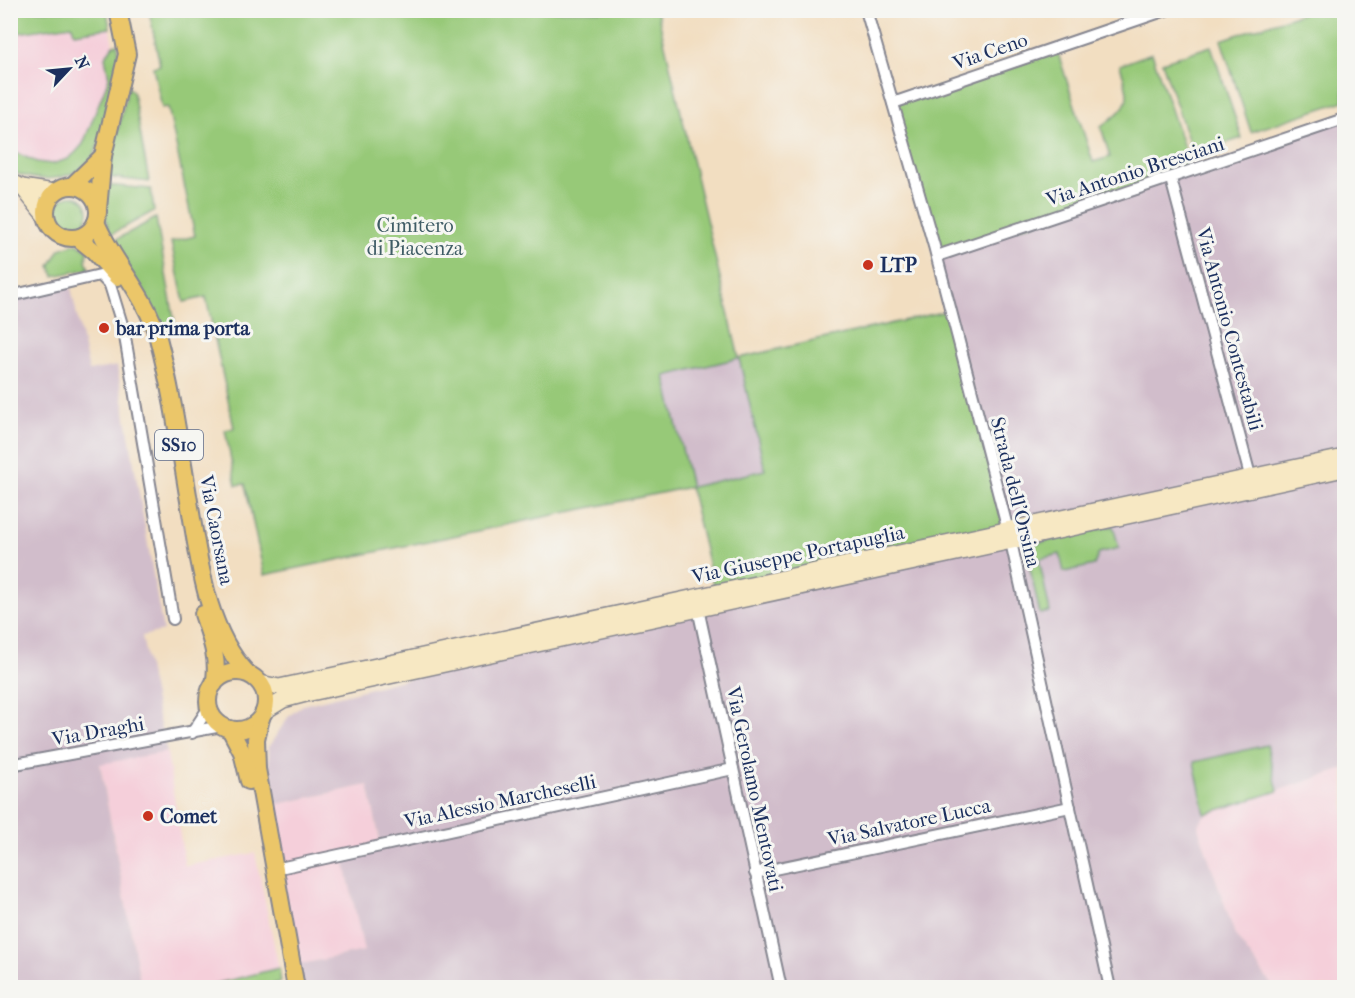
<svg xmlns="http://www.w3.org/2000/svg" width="1355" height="998" font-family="'IM FELL French Canon',serif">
<rect width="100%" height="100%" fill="#f6f6f2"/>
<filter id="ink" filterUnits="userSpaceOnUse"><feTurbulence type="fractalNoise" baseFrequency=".0167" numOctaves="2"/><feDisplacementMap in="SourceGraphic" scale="12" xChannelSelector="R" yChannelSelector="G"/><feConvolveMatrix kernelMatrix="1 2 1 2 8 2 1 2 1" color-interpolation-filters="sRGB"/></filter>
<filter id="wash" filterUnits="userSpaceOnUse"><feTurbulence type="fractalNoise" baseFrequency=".008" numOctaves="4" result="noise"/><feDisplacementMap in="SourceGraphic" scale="24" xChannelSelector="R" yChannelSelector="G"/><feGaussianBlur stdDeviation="1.35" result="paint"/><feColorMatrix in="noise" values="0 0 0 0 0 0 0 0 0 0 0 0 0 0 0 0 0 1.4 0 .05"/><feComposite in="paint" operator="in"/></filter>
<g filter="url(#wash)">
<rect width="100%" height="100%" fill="#f2dec1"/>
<!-- built -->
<g fill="#f5cfda">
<polygon points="72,25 74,33 110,28 113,45 105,57 109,78 83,144 68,159 52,164 37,162 11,151 11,34"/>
<polygon points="167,752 185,866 255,853 279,968 203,987 141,987 100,763"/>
<polygon points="1344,769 1344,987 1273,987 1235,935 1198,827 1205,814"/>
<polygon points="368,785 381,846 343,854 364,951 297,965 269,806"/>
</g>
<!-- industrial -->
<g fill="#d1bdcb">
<polygon points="1344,119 1344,769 1205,814 1198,827 1235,935 1273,987 786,987 756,872 779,987 302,987 297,965 364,951 343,854 381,845 368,785 269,806 269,746 289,716 303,705 395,682 1009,537 936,255"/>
<polygon points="70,283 89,371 117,366 163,631 142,636 158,717 167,752 100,764 141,987 11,987 10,289 12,295"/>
<polygon points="739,358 765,470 691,487 665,375"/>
</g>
<!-- green -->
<g fill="#97c978" stroke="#597c6b" stroke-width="1.5" fill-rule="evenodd">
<polygon points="11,10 107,11 110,28 74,33 72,25 11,34"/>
<path d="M 149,11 L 657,11 L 739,358 L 951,310 L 1008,529 L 715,592 L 690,487 L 264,575 L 245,484 L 236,485 L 225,430 L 234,428 L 206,297 L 184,302 L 171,242 L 195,236 L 168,107 L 162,108 L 153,67 L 160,65 ZM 739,358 L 765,470 L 691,487 L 665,376 Z"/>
<polygon points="1309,11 1344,11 1344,101 1251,132 1221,40"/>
<path d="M 118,44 L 119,56 C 115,72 101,146 94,155 C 74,182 40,184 11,171 L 11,151 L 37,162 L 52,164 L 68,159 L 75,153 L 83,144 L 109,78 L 105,57 L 113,45 Z"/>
<polygon points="1211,46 1242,138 1193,154 1162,62"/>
<path d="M 1057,50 L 1093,162 L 1110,157 L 1101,127 C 1132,103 1131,102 1120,65 L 1152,53 L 1192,171 L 937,255 L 893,103 Z"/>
<polygon points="128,87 133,92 149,182 107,177"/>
<polygon points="105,185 151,189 154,211 110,235 104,211"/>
<circle cx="72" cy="212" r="16"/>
<polygon points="156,218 176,330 163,333 113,241"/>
<polygon points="77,243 88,250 86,260 89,269 54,276 50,266 60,249"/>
<polygon points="1113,526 1119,548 1099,553 1094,565 1064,572 1060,554 1039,559 1050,612 1040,614 1025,546"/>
<polygon points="1267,745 1278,791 1205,814 1194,762"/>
<polygon points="279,968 281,982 261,987 203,987"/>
</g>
</g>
<g filter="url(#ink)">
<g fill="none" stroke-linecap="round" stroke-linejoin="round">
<defs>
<g id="street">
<polyline points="866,10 934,246 1011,542 1110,988"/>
<polyline points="893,103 1166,10"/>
<polyline points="1171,179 1252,483"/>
<polyline points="937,256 1344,119"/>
<polyline points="10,296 100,275 110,285 124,331 173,619"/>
<polyline points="697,604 781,988"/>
<polyline points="192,733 209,707"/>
<polyline points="10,765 222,726"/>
<polyline points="275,869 733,769"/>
<polyline points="755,873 1070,807"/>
</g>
<g id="secondary">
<polyline points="10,181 22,187 54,192"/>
<polyline points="22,187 45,216"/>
<polyline points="260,683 279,687 1344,457"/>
<polyline points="265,711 283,700 306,694 1344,469"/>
</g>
<g id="primary">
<polyline points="73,185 103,156 127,54 118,10"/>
<circle cx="72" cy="212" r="26"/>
<polyline points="98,209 103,156"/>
<path d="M 96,222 C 113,263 146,294 158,338 C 173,395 181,455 191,513 C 200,567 208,631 247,673"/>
<polyline points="78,238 94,251 117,277"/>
<path d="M 203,614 C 210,636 220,660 214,684"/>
<circle cx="237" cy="701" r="29"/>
<polyline points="261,718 256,739 257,769 296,988"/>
<polyline points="230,729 242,752 249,781"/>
</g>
</defs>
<!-- street casing -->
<use href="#street" stroke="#868690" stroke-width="14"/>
<!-- secondary casing -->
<use href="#secondary" stroke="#868690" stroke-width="18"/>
<!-- primary casing -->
<use href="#primary" stroke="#868690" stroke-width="20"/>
<!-- street -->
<use href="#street" stroke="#fff" stroke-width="10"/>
<!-- secondary -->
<use href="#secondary" stroke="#f7e8c3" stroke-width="15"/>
<!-- primary -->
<use href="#primary" stroke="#ebc669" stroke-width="16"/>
</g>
</g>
<!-- markers -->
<g fill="#c8321e" stroke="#f6f6f2" stroke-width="2">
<circle cx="868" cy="265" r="6"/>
<circle cx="104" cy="328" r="6"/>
<circle cx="148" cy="816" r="6"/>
</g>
<g text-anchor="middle" stroke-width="6" stroke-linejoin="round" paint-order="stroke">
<!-- shield labels -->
<rect fill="#f6f6f2" stroke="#5d6b8a" stroke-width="1.5" x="155" y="430" width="48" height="30" rx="4.5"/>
<g font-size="18" font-weight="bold" fill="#1b2f5e">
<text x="179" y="451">SS10</text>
</g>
<!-- street labels -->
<g font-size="20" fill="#1b2f5e" stroke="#f6f6f2">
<text transform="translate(990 51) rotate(-19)" y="7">Via Ceno</text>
<text transform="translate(1135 171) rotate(-18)" y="7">Via Antonio Bresciani</text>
<text transform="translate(1230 329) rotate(75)" y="7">Via Antonio Contestabili</text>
<text transform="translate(1016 492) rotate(76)" y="7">Strada dell'Orsina</text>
<text transform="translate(217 530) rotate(79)" y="7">Via Caorsana</text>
<text transform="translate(798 554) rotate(-12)" y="7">Via Giuseppe Portapuglia</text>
<text transform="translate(98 731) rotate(-10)" y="7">Via Draghi</text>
<text transform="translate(755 789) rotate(78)" y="7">Via Gerolamo Mentovati</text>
<text transform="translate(500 801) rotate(-12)" y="7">Via Alessio Marcheselli</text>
<text transform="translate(909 822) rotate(-12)" y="7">Via Salvatore Lucca</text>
</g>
<!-- park labels -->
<g font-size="20" fill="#405d66" stroke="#f6f6f2">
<text x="415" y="232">Cimitero<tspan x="415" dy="23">di Piacenza</tspan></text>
</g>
<!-- poi labels -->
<g font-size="20" font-weight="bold" fill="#1b2f5e" stroke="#f6f6f2" text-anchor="start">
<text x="880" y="272">LTP</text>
<text x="116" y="335">bar prima porta</text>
<text x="160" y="823">Comet</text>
</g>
</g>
<!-- margin -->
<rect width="1355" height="998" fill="none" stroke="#f6f6f2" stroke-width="36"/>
<!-- north arrow -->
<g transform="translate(69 69) rotate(64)" stroke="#f6f6f2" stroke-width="4.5" paint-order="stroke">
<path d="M0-4.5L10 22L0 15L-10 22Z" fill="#1b2f5e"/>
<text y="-9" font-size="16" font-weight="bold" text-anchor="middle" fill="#1b2f5e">N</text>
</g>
</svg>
